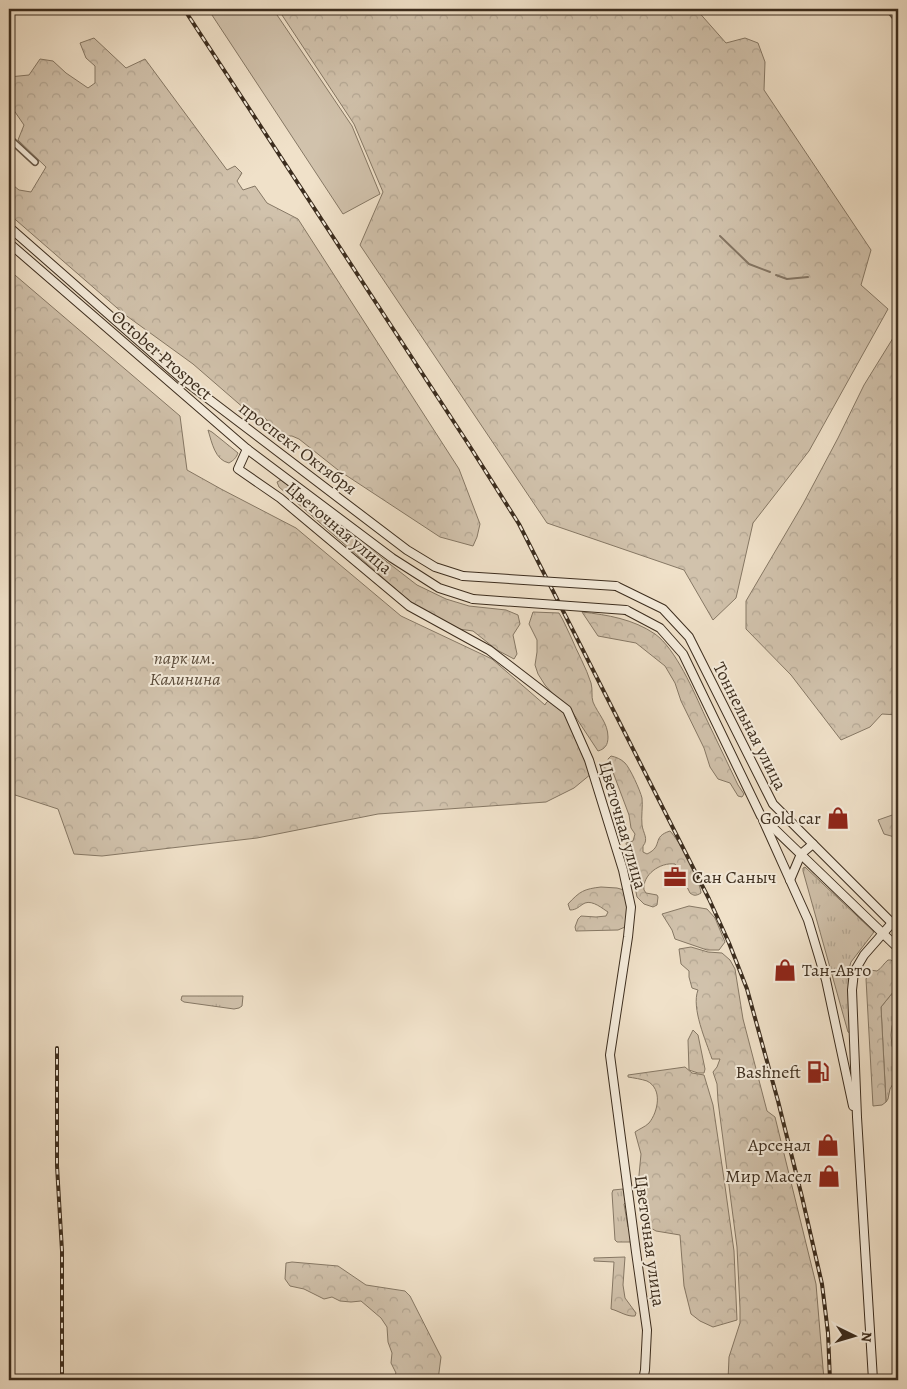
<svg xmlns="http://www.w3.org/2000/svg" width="907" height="1389" font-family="Alegreya,serif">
<defs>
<pattern id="grass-tufts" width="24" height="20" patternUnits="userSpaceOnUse" patternTransform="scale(1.25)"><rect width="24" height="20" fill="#d1c2ac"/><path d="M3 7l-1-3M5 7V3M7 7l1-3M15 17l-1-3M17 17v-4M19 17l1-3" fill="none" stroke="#b4a794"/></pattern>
<pattern id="forest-crowns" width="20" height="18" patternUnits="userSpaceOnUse" patternTransform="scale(1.25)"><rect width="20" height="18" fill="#d1c2ac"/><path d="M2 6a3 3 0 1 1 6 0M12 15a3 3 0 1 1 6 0" fill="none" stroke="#b4a794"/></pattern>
</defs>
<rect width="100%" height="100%" fill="#f0e1c9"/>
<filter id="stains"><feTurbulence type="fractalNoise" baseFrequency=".004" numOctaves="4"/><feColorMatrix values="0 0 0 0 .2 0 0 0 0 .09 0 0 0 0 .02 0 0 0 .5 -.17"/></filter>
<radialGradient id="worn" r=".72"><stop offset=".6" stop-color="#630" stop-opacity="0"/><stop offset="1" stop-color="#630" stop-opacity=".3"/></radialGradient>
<!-- grass -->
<g fill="url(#grass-tufts)" stroke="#867865">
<path d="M 208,430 L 212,432 L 238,453 C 236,458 234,460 229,463 C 215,460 212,443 208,430 Z"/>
<polygon points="805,867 874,932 851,962 848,972 850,1033 848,1032 803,871 803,868"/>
<polygon points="898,986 898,1003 894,1010 896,1017 892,1026 891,1035 892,1046 894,1051 898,1056 898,1075 890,1089 888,1099 886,1102 881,1007"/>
<polygon points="182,996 243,996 242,1006 239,1008 234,1009 184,1002 181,1000"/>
<polygon points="623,1189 626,1202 624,1204 628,1227 631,1230 632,1239 630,1242 617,1242 615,1240 612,1193 613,1190"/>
</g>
<!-- forest -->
<g fill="url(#forest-crowns)" stroke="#867865">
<polygon points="278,9 696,9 726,43 745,38 758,43 765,62 764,90 871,250 861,285 888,309 809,451 753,523 736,598 713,620 684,570 547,523 360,245 383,192 354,124"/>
<polygon points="94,38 126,68 145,59 227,170 235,166 242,173 237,181 243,190 255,186 267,203 298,219 459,469 480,524 477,537 473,546 440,537 338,470 299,439 292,436 279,436 265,418 253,416 193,364 124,314 9,214 9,182 19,190 31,192 46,167 18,140 24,125 13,109 9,77 29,75 40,59 53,61 66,73 88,88 95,83 95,66 86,58 80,43"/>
<polygon points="9,270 180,416 187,470 221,489 296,528 401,616 492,659 545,705 546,703 549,700 565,714 591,774 574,788 546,802 378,814 257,838 102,856 74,854 58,809 9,793"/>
<polygon points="898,330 898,715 882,714 870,727 841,740 791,675 746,629 746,601 803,504 838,438 864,385"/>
<polygon points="281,480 417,585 446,599 469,606 506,610 518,615 520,624 513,635 517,654 514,659 497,650 473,631 459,629 414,605 279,487 277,482"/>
<path d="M 533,612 L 559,613 C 564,621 567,629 571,637 C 577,652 586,667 591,683 C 593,690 591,696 593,702 C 598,714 608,723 608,737 C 608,745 605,749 598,751 L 569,707 L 553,694 L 545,685 L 538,674 L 535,665 L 537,652 L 537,640 L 529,624 Z"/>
<path d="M 582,612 C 608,615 633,619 655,634 C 676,649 694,692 705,716 C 716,739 727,762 738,785 L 744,794 L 742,797 L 738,796 L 730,783 L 718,779 L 710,767 L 704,748 L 681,701 L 675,683 L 665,666 L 636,643 L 598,636 Z"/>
<path d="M 611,756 C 616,757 621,759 625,763 C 630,768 640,790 642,798 C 643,807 641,816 642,825 C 643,833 649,839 643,846 L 643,852 L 647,854 C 664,846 651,837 670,831 C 679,840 700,880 701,893 C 696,896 694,896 690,893 L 678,869 L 675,864 C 660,862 642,875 644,890 L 646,893 L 657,895 L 658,897 L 657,905 L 653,907 L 644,904 L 637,897 L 626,843 L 633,841 L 635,834 L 631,828 L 629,815 L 608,759 Z"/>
<polygon points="604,767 608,770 626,824 624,829 621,829 601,770"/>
<polygon points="898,813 898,838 884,834 878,820"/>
<path d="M 601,887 L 617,888 L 624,890 L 628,910 L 625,927 L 618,930 L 576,931 L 575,927 L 578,919 L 581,916 L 596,917 L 606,916 L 608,912 C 603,909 593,900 585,903 C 579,906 577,910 570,910 L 568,904 C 580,891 584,889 601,887 Z"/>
<polygon points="689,906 707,909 715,918 725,942 719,950 707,950 675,939 672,930 662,914"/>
<path d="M 691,947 L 708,952 L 722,953 L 730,960 L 735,969 L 743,1019 L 767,1111 L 775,1117 L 816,1284 L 824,1380 L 728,1380 L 729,1357 L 740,1323 L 740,1308 L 737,1247 L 718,1101 L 717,1084 L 713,1072 L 717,1067 L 720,1059 L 712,1059 C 706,1041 691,1008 698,990 L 692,988 L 689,977 L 689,971 L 681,964 L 679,949 Z"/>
<path d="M 888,960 L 891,960 L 898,966 L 898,986 L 881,1007 L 886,1102 L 882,1105 L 873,1106 L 866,979 L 870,970 L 877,971 C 882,968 883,964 888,960 Z"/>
<polygon points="693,1030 698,1035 705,1069 704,1073 698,1073 689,1070 688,1040"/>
<path d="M 685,1067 L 692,1073 L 704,1075 L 713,1105 L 724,1179 L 734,1251 L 737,1320 L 713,1327 L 700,1321 L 691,1314 L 684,1286 L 680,1235 L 656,1231 L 644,1224 L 639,1175 L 641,1154 L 635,1132 C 639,1129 645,1127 649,1123 C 658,1112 663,1089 647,1081 C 641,1079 634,1078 628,1077 L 628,1075 Z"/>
<path d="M 625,1257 L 623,1285 L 625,1298 L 636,1313 L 635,1316 C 627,1317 619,1311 611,1309 L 614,1262 L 594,1261 L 594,1258 Z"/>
<polygon points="292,1262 338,1266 366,1285 405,1291 410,1296 441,1357 438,1380 392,1380 396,1373 391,1363 392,1353 388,1342 387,1327 381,1318 361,1301 351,1302 340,1301 332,1297 324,1299 304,1289 290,1286 285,1279 286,1263"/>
</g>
<!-- garden -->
<polygon fill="#d1c2ac" stroke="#867865" points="208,9 273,9 352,126 380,194 343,214"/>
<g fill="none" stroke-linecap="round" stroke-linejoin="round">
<!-- stream -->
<g stroke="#837462" stroke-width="2">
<polyline points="720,236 749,264 770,272"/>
<polyline points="776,275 787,279 808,277"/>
</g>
<defs>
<g id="street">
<polyline points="889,9 898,20"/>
<polyline points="9,138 35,162"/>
</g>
<g id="secondary">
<polyline points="9,227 181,378 407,550 435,567 463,576"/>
<polyline points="9,243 247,449 392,558 439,588 473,599"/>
<polyline points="247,449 238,469 280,498 409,606 489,650 567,710 589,760 623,870 631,907 628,937 610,1055 636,1252 647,1330 645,1370 643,1380"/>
<polyline points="616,586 663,609 689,637 773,804 898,929"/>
<polyline points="626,610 660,628 683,654 761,816 898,948"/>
<polyline points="763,820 808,920 826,980 853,1106"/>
<polyline points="790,880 801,854 813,844"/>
<polyline points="873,1380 857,1117 852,990 854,972 864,955 892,923"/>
</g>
</defs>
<!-- street casing -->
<use href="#street" stroke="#695a49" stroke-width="8"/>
<!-- secondary casing -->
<use href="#secondary" stroke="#3c2d1e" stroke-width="10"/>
<!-- street -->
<use href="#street" stroke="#f5ecdc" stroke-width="5"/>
<!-- secondary -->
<use href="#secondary" stroke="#f5ecdc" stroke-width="8"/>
<defs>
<g id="rail">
<polyline points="184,9 467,442 519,524 709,899 729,943 747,989 778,1101 802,1197 822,1284 828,1333 830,1380"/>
<polyline points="57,1048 57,1166 62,1251 62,1380"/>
</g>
</defs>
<!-- rail casing -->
<use href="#rail" stroke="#3c2d1e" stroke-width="4"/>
<!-- rail -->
<use href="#rail" stroke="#f5ecdc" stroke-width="2" stroke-dasharray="5.5" stroke-linecap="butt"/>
<defs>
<g id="secondary-bridge">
<polyline points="463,576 616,586"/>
<polyline points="473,599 626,610"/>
</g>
</defs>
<!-- secondary-bridge casing -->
<use href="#secondary-bridge" stroke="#3c2d1e" stroke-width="10" stroke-linecap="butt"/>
<!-- secondary-bridge -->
<use href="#secondary-bridge" stroke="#f5ecdc" stroke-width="8"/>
</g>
<!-- icons -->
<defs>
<symbol id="shop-bare" viewBox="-9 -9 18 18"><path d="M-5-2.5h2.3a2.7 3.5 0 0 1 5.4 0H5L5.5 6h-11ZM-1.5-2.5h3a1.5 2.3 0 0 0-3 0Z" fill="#8f2418" stroke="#f5ecdc" stroke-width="2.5" paint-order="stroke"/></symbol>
<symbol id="office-bare" viewBox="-9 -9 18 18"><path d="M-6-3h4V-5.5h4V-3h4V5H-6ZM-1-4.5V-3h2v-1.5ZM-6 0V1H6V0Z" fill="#8f2418" stroke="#f5ecdc" stroke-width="2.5" paint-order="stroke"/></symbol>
<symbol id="fuel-bare" viewBox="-9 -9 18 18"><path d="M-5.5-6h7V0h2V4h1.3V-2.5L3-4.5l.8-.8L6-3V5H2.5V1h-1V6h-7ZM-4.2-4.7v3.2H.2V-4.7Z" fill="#8f2418" stroke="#f5ecdc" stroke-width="2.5" paint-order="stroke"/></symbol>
</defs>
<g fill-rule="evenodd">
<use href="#shop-bare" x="822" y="802" width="32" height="32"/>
<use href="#office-bare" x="659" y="861" width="32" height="32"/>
<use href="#shop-bare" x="769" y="954" width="32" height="32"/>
<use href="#fuel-bare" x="802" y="1056" width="32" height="32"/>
<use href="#shop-bare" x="812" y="1129" width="32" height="32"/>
<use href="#shop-bare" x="813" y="1160" width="32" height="32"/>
</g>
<g text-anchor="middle" stroke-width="4" stroke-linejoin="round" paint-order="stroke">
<!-- street labels -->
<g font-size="18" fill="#3c2d1e" stroke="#f5ecdc">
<text transform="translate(162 355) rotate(41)" y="6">October Prospect</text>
<text transform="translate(298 448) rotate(37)" y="6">проспект Октября</text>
<text transform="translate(339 528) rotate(40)" y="6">Цветочная улица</text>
<text transform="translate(750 726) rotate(63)" y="6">Тоннельная улица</text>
<text transform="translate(623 825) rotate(74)" y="6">Цветочная улица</text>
<text transform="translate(650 1241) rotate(82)" y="6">Цветочная улица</text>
</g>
<!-- park labels -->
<g font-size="18" font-style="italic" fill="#5a4b3a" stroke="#f5ecdc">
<text x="185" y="664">парк им.<tspan x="185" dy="21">Калинина</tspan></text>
</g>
<!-- poi labels -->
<g font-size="18" fill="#3c2d1e" stroke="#f5ecdc" text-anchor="end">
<text x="821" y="824">Gold car</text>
<text x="692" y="883" text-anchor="start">Сан Саныч</text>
<text x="802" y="976" text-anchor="start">Тан-Авто</text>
<text x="801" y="1078">Bashneft</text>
<text x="811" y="1151">Арсенал</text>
<text x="812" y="1182">Мир Масел</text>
</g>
</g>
<!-- margin -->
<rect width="907" height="1389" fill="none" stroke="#f0e1c9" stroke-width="30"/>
<rect x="10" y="10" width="887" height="1369" fill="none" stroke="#3c2d1e" stroke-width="2.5"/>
<rect x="15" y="15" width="877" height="1359" fill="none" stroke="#3c2d1e"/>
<!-- north arrow -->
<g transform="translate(854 1336) rotate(95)" stroke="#f5ecdc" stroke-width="4" paint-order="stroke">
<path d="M0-4L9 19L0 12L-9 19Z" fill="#3c2d1e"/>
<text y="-8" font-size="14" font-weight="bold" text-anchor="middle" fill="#3c2d1e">N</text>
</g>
<rect width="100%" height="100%" filter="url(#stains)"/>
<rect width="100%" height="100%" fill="url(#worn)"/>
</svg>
